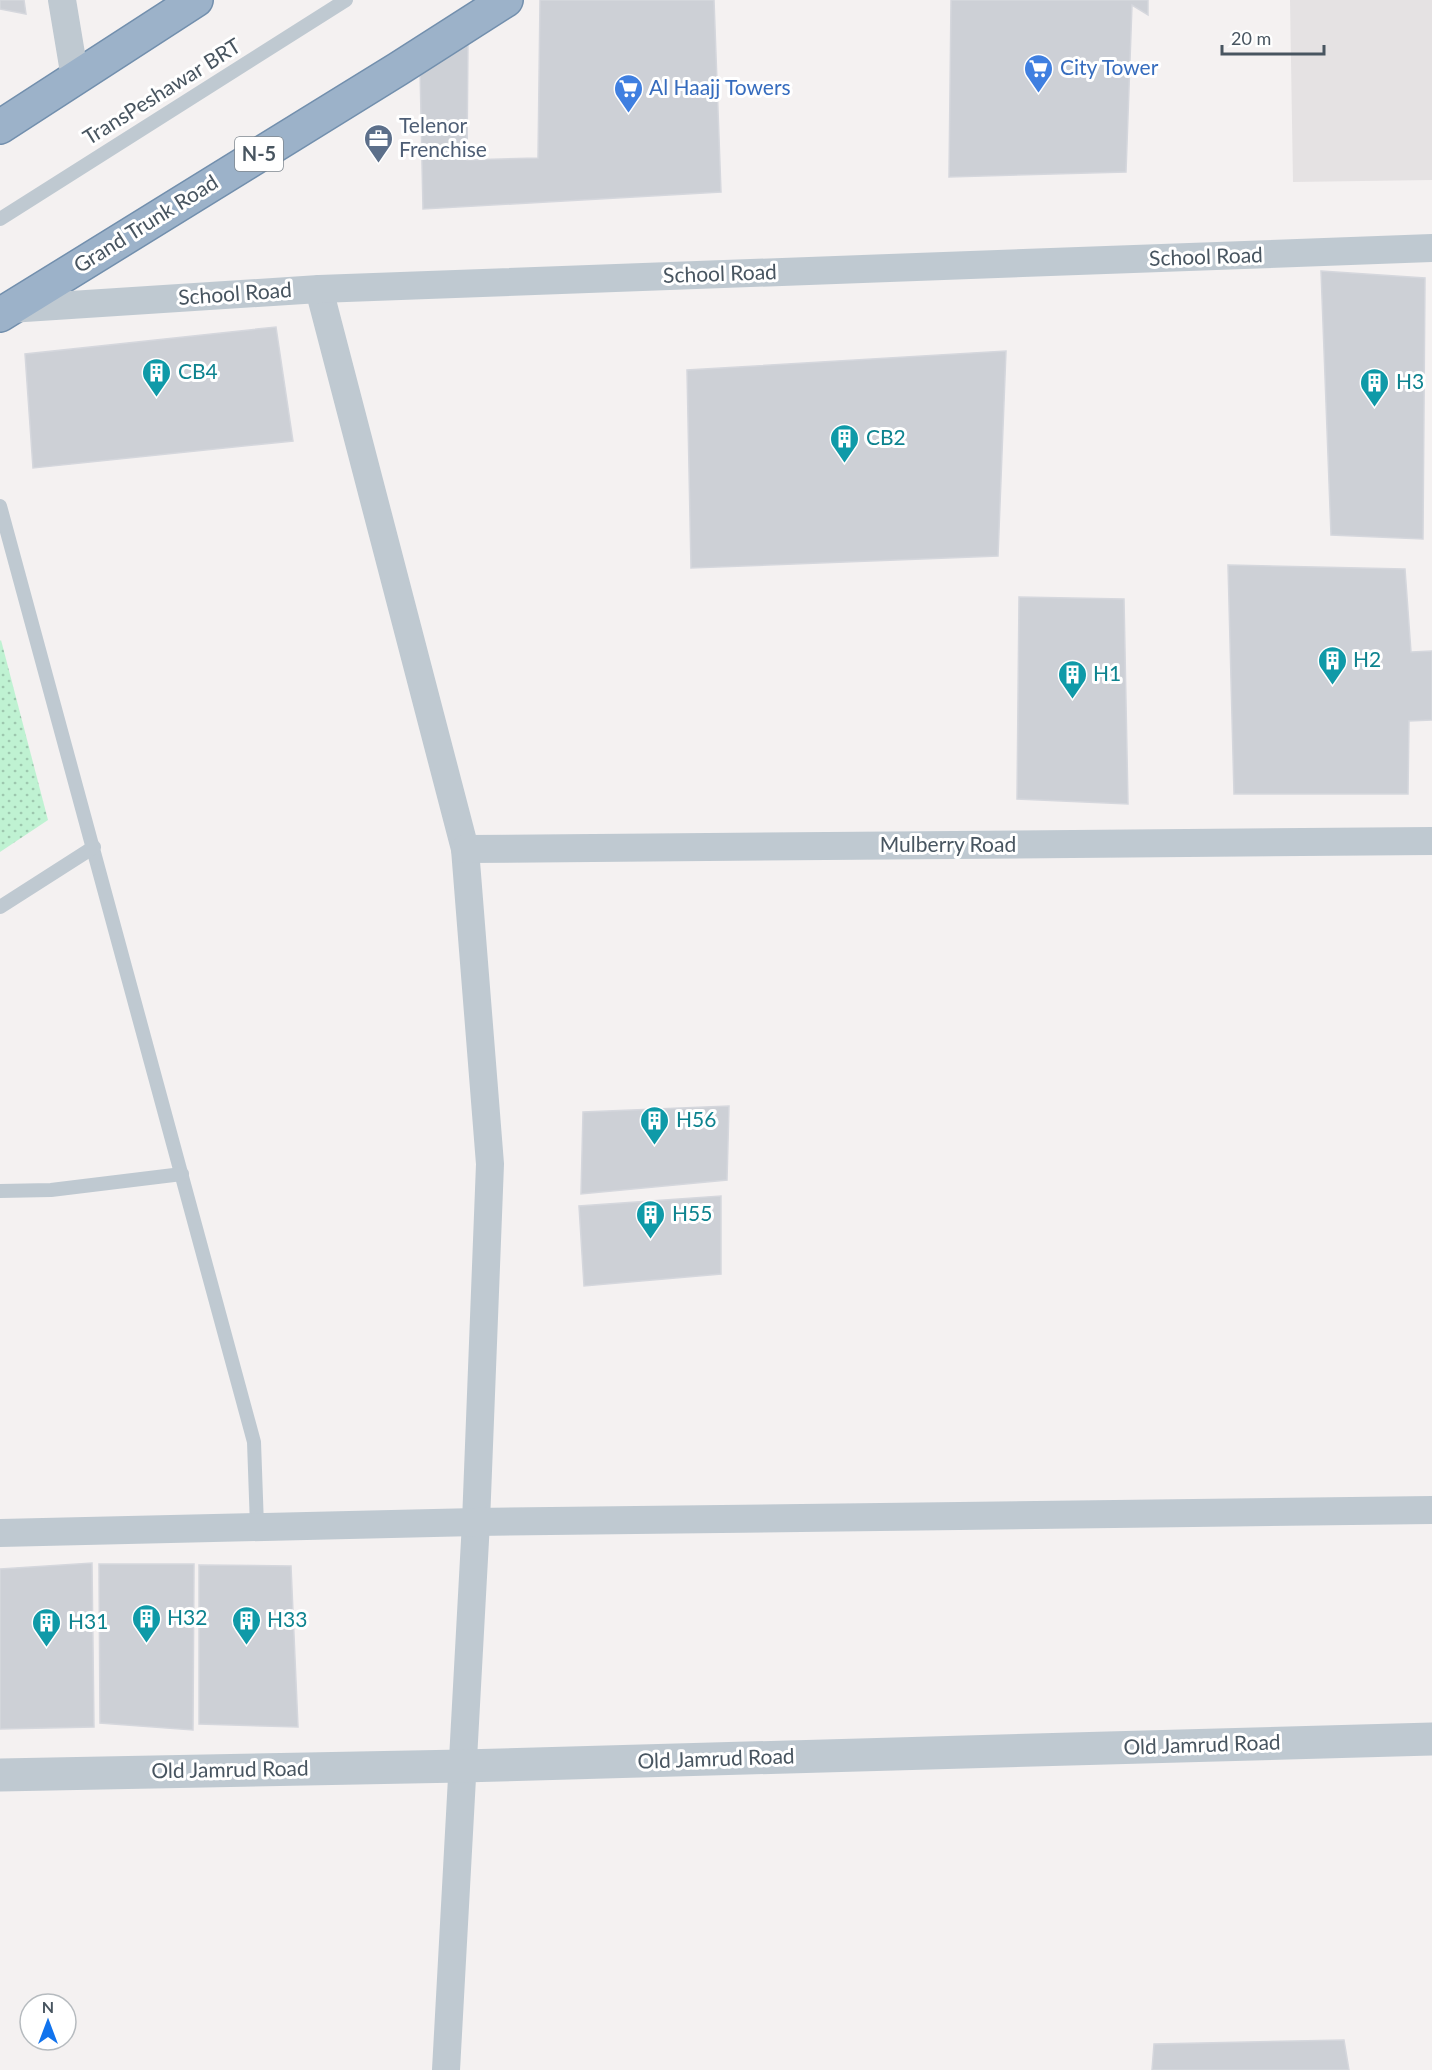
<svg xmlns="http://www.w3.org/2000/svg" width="1432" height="2070" font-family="Lato,sans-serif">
<defs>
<pattern id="grass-dots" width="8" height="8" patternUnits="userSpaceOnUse" patternTransform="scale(1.5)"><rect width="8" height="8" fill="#bff2d2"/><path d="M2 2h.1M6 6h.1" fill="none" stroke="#9dc7ae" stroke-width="1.8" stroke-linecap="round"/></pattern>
</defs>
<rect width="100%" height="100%" fill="#f4f1f1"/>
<!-- education -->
<polygon fill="#e5e2e3" points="1290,0 1432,0 1432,180 1293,182"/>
<!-- grass -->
<polygon fill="url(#grass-dots)" points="1,640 48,820 0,852 0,641"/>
<!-- building -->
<g fill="#cdd0d6" stroke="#d5d7dd" stroke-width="1.5">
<polygon points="0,0 24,0 26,14 0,9"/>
<polygon points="540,0 714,0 721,192 423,209 420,69 468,39 467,160 538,158"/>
<polygon points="951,0 1148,0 1148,15 1132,5 1126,172 949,177"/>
<polygon points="1321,271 1425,278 1423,539 1331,535"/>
<polygon points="276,327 293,441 33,468 25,354"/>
<polygon points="1006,351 998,556 691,568 687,370"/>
<polygon points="1228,565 1405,569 1411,652 1432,651 1432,720 1409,721 1408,794 1234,794"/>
<polygon points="1019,597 1124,599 1128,804 1017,799"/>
<polygon points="729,1106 727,1180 581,1194 583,1112"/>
<polygon points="721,1196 721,1274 584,1286 579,1206"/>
<polygon points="92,1563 94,1727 0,1729 0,1569"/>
<polygon points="99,1564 194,1564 193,1730 100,1723"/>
<polygon points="199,1565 291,1566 298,1727 199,1724"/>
<polygon points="1344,2040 1349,2070 1152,2070 1154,2044"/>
</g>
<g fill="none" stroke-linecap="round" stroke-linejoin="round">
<defs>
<g id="trunk">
<polyline points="0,127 196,0"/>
<polyline points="0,315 398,69 506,0"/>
</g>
</defs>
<!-- trunk casing -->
<use href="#trunk" stroke="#728fad" stroke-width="36"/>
<!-- service -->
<g stroke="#bfc9d1" stroke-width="14">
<polyline points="0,219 346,0"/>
<polyline points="0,506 254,1442 257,1526"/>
<polyline points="0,907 94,847"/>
<polyline points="0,1191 51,1190 182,1174"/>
</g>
<!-- minor -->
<g stroke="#bfc9d1" stroke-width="28">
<polyline points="62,0 75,78"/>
<polyline points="319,289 465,849 490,1164 476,1522 446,2070"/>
<polyline points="9,309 319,289 1432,248"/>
<polyline points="465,849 1432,841"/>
<polyline points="0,1533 476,1522 1432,1510"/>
</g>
<!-- tertiary -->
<polyline stroke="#bfc9d1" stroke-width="33" points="0,1775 462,1766 1432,1739"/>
<!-- trunk -->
<use href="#trunk" stroke="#9cb2c9" stroke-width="33"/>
</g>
<!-- icons -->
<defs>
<symbol id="supermarket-pin" viewBox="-11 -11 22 30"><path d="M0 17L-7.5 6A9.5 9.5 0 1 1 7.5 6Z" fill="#3f7fe0" stroke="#fff"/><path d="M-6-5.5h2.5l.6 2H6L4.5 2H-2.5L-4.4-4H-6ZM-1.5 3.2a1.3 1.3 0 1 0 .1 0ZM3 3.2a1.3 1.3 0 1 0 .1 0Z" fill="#fff"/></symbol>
<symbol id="office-pin" viewBox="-11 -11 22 30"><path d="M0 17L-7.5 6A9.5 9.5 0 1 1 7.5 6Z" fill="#5c6f8a" stroke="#fff"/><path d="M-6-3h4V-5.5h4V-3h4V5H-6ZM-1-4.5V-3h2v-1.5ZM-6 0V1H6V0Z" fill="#fff"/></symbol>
<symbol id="building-pin" viewBox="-11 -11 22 30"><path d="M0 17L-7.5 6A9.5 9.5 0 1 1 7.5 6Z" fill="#0f9aa8" stroke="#fff"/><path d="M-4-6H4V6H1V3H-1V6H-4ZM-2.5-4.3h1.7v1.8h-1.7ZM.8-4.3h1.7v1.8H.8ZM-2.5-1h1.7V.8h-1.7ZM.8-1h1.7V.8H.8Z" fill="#fff"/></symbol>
</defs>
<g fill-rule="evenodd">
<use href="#supermarket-pin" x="1022" y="52" width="33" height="45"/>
<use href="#supermarket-pin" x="612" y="72" width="33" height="45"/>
<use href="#office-pin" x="362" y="122" width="33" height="45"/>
<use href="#building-pin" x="140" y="356" width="33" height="45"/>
<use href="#building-pin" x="1358" y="366" width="33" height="45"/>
<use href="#building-pin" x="828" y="422" width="33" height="45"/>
<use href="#building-pin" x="1316" y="644" width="33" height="45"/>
<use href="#building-pin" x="1056" y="658" width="33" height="45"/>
<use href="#building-pin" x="638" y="1104" width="33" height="45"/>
<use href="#building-pin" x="634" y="1198" width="33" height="45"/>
<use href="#building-pin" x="130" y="1602" width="33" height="45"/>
<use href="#building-pin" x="230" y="1604" width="33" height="45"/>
<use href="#building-pin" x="30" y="1606" width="33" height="45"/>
</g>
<g text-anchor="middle" stroke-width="6" stroke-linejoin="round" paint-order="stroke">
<!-- shield labels -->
<rect fill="#fff" stroke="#7f8890" stroke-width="1.5" x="235" y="137" width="48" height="34" rx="4.5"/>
<g font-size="20" font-weight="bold" fill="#485560">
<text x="259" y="161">N-5</text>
</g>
<!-- shop labels -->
<g font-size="21" fill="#366cbe" stroke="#fff" text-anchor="start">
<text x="1060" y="75">City Tower</text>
<text x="649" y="95">Al Haajj Towers</text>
</g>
<!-- street labels -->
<g font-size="21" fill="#485560" stroke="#fff">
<text transform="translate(162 92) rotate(-32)" y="7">TransPeshawar BRT</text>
<text transform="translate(146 224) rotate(-32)" y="7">Grand Trunk Road</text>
<text transform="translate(1206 257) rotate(-2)" y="7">School Road</text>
<text transform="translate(720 274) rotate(-2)" y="7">School Road</text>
<text transform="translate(235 294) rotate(-4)" y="7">School Road</text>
<text x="948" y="852">Mulberry Road</text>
<text transform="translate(1202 1745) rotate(-2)" y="7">Old Jamrud Road</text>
<text transform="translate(716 1759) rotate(-2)" y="7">Old Jamrud Road</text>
<text transform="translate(230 1770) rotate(-1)" y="7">Old Jamrud Road</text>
</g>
<!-- service labels -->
<g font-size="21" fill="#4e5e75" stroke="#fff" text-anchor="start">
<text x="399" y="133">Telenor<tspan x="399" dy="24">Frenchise</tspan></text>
</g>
<!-- culture labels -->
<g font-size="21" fill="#0d838f" stroke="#fff" text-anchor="start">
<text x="178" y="379">CB4</text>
<text x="1396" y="389">H3</text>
<text x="866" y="445">CB2</text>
<text x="1353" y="667">H2</text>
<text x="1093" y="681">H1</text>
<text x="676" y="1127">H56</text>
<text x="672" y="1221">H55</text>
<text x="167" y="1625">H32</text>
<text x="267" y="1627">H33</text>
<text x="68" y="1629">H31</text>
</g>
</g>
<!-- north arrow -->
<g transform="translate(48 2022)"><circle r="28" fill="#ffffff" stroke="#b6bbbf" stroke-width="1.5"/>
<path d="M0-4.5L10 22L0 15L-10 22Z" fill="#1173ed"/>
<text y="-9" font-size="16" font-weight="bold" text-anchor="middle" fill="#485560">N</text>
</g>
<!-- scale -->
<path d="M1222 45v9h102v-9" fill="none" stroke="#485560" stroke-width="3"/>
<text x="1231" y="45" font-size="18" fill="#485560" stroke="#ffffff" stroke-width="4.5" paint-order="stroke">20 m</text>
</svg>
